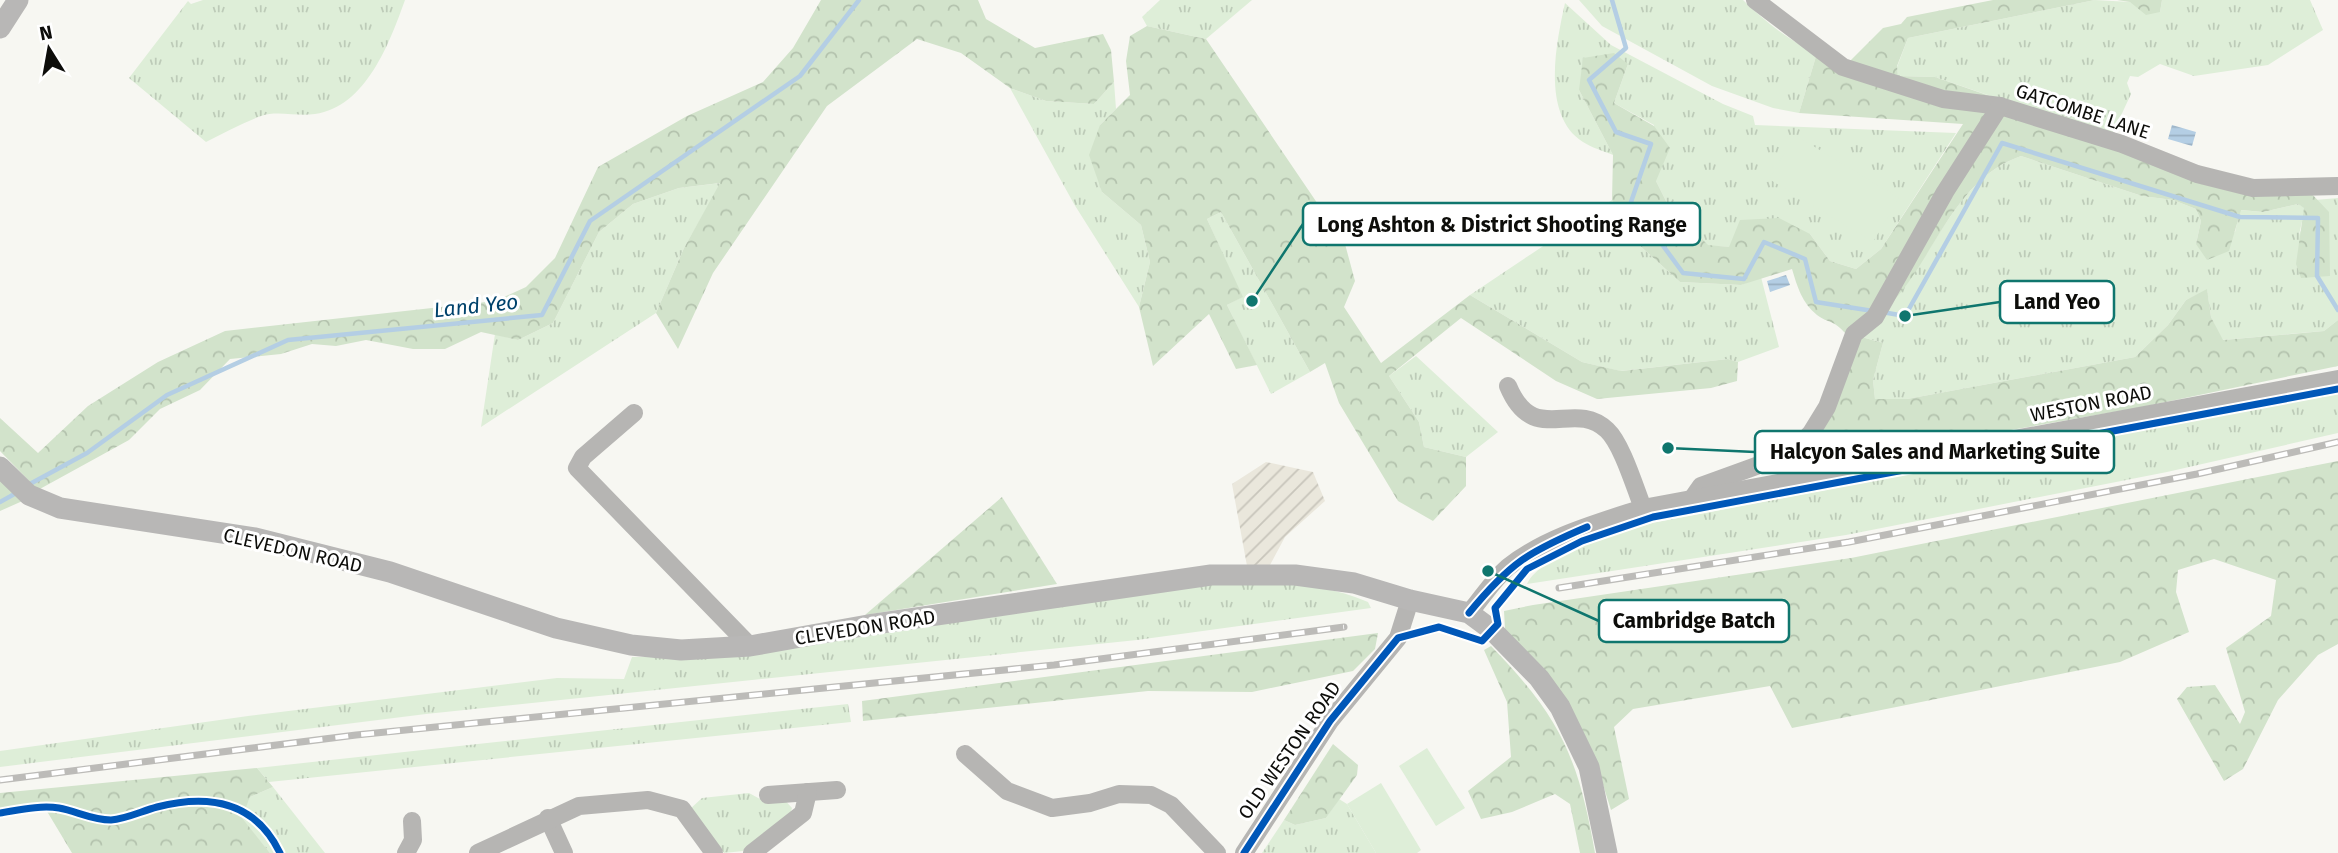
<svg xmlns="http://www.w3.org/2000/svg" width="2338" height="853" font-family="'Fira Sans',sans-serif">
<defs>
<pattern id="industrial-furrows" width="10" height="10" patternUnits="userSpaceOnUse" patternTransform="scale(1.75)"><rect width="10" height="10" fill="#eae7dc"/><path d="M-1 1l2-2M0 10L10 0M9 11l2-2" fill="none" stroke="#c8c5bb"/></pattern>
<pattern id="grass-tufts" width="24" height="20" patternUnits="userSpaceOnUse" patternTransform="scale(1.75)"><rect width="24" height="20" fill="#deeed8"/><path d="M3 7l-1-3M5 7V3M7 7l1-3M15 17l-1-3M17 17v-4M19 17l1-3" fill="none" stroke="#bdcbb8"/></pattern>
<pattern id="forest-crowns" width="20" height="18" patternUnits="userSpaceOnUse" patternTransform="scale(1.75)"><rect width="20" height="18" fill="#d2e3cb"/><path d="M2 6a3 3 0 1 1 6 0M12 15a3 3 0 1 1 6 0" fill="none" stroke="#b3c2ad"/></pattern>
<pattern id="water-rules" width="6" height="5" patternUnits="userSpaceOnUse" patternTransform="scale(1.75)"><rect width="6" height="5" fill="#b4cee4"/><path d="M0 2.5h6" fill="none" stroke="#9ab0c2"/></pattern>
</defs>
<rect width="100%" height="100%" fill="#f7f7f2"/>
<!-- industrial -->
<polygon fill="url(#industrial-furrows)" points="1266,462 1313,472 1325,501 1285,537 1270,565 1247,566 1232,484"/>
<!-- grass -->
<g fill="url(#grass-tufts)">
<path d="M 203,0 L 405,0 C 390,42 366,107 315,114 C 297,117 278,110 261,116 C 242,123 224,133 206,142 L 129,78 L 188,1 L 191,4 Z"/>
<polygon points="1160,0 1252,0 1206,39 1147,26 1142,17"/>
<path d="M 1579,0 L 1743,0 C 1766,22 1787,40 1817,53 L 1799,113 L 1773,108 L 1712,86 L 1602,26 Z"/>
<polygon points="2095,0 2130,2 2160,12 2162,0 2310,0 2323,30 2268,65 2194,76 2160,64 2138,77 2130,76 2127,83 2131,94 2111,137 1935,77 1898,76 1897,67 1908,38"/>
<path d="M 1565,3 L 1611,45 L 1723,104 L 1753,116 L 1755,125 L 1956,133 L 1881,249 L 1856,269 L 1830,261 L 1810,234 L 1729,247 L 1708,246 L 1668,205 L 1656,181 L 1654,125 L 1614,103 L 1628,64 L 1579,90 L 1613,155 C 1604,151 1592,148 1583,142 C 1541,115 1556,44 1565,3 Z"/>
<polygon points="1114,82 1116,109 1100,125 1102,192 1141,225 1150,262 1139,307 1074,204 1010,88 1046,101 1094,104"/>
<path d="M 2021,156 L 2142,196 L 2173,200 L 2196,209 L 2201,221 L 2196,244 L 2235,232 L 2240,210 L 2263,212 L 2298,204 L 2305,208 L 2299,235 L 2315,200 L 2338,198 L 2338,320 L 2324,331 L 2222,340 L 2211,317 L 2207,290 L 2186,300 L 2168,325 L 2135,357 L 1907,399 L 1875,399 L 1873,380 L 1883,343 L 1858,336 C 1874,318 1893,300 1908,280 C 1943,235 1963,176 2021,156 Z"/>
<polygon points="721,183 684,248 656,313 481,427 495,334 518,340 553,323 599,232 633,204 679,188"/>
<polygon points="1612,200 1638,244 1680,282 1741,285 1761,277 1779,347 1738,362 1728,359 1620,371 1582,362 1470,295"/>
<polygon points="1221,212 1310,372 1271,394 1227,305 1242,297 1207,219"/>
<polygon points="1416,356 1498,432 1466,457 1424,447 1419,422 1389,376"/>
<path d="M 2338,393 L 2338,433 L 2167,472 L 1846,535 L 1527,584 C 1542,553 1619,534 1652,523 Z"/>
<path d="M 1217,583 C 1270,583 1319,581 1368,602 L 1371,608 L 1137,640 L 426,714 L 0,767 L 0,751 L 248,716 L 557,678 L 624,679 L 632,657 L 725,656 Z"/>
<polygon points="848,704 851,722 269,782 257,768"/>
<polygon points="273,787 325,853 270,853 241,818 250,797"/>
<polygon points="749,793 760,799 782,797 792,808 790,815 743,851 724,853 689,810 702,798"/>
<polygon points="1339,799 1347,804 1376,853 1262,853 1284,820 1295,825 1326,818"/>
</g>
<!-- forest -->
<g fill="url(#forest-crowns)">
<polygon points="821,0 978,0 986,19 1035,48 1103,34 1111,50 1114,82 1094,104 1046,101 1010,88 961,53 917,39 827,106 713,273 678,349 656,313 684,248 720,183 679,188 633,204 599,232 553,323 518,340 481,332 445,349 413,349 366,340 336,346 312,344 281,354 230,359 200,390 160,409 129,440 38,490 0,451 0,418 38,453 88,406 158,362 225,331 495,301 526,287 555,258 598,167 687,116 763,82 793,48"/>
<path d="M 1993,0 L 2095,0 L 1908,38 L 1897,66 L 1898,76 L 1935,77 L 2226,178 L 2310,192 L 2329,212 L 2330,276 L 2301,278 L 2296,264 L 2304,208 L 2298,204 L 2263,212 L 2241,210 L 2229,251 L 2207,260 L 2196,244 L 2201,221 L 2196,209 L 2173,200 L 2142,196 L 2021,156 C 1952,180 1935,260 1887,308 C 1876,319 1858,326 1846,334 C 1833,319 1829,324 1817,315 C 1802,303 1797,286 1792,269 L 1741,285 L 1680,282 L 1638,244 L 1612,200 L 1613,155 L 1579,90 L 1583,58 L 1614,53 L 1628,64 L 1614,103 L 1654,126 L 1670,148 L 1656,181 L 1668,205 L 1708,245 L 1729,247 L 1740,220 L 1779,218 L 1810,234 L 1830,261 L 1856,269 L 1881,249 L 1963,124 L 1799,113 L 1817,53 L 1842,69 L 1883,28 L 1901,24 L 1907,17 Z"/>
<polygon points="2117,0 2162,0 2160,12 2146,15 2130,2"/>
<polygon points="1147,26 1206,39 1345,244 1355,281 1344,307 1381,363 1470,295 1582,362 1621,371 1728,359 1738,362 1737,381 1711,388 1597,399 1556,381 1461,318 1389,376 1419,422 1424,447 1466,457 1466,486 1433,521 1398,501 1339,403 1325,363 1310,372 1221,212 1207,219 1243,297 1227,305 1257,365 1236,369 1209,314 1153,366 1139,307 1150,262 1141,225 1102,192 1089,155 1100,125 1130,95 1126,61 1130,36"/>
<polygon points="2207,289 2211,317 2223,340 2324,331 2338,320 2338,366 2137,408 1770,472 1796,456 1858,336 1883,343 1873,380 1875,399 1907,399 2135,357 2168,325 2186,300"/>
<polygon points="2338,461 2338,644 2318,655 2278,700 2243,769 2224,781 2177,699 2187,687 2215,685 2240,724 2245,712 2226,648 2271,616 2276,580 2214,559 2178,570 2176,592 2189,632 2120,662 1792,728 1770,686 1633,709 1614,727 1629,799 1611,810 1593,753 1505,629 1504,611 1533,605 1851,558"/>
<polygon points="0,475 27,499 0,511"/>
<polygon points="1002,497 1057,584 865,615"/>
<polygon points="1378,633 1375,649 1353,671 1252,692 1148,691 863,721 862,701"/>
<path d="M 1491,646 C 1560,717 1578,756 1595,853 L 1580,853 L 1570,804 L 1555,794 L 1512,812 L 1481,819 L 1468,791 L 1511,757 L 1507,702 L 1484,650 Z"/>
<polygon points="1333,744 1358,765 1357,775 1326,818 1295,825 1284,820"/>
<polygon points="257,768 273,787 250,797 242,818 270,853 72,853 45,808 0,815 0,793"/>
</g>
<!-- garden -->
<g fill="#deeed8">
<polygon points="1795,135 1899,198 1873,242 1769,179"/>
<polygon points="1427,748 1465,808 1436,826 1399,766"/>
<polygon points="1381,783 1421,850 1417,853 1376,853 1347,804"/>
</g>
<!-- water -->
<g fill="url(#water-rules)">
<polygon points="2172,125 2196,132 2192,146 2168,139"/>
<polygon points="1786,275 1790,285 1770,292 1767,281"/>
</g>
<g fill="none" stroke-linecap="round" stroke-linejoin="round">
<!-- stream -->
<g stroke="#b4cee4" stroke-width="4.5">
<polyline points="1612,0 1626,48 1589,80 1616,132 1651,144 1631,202 1683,273 1744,279 1764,242 1805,259 1816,302 1873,311"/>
<polyline points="1882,312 1905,316 2002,143 2240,217 2318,218 2317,276 2338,310"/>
<polyline points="28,485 87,453 167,395 288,340 542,315 590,221 800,76 859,0"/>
<polyline points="0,502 18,492"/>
</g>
<!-- minor -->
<g stroke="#b6b5b3" stroke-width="18">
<polyline points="1755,0 1843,67 1943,99 2000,106 2122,144 2197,174 2253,188 2338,186"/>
<path d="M 1508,386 C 1534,448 1573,398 1607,430 C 1622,444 1635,488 1643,508"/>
<polyline points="634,413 583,457 577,468 750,646"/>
<polyline points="1694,496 1701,486 1792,453 1811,433 1827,407 1854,334 1875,317 1945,192 2000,106"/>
<path d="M 1469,613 C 1482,598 1493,580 1508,567 C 1546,537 1597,523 1643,508 L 2338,379"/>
<polyline points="965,754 1007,791 1052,808 1090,803 1119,794 1151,795 1171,805 1217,853"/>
<polyline points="768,795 837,790"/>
<polyline points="548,818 564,853"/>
<polyline points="406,853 413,840 412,821"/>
<polyline points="478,853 579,806 648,800 682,809 714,853"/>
<polyline points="752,853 803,813 808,792"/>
<polyline points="1244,853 1330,721 1398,638 1410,600"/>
</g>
<!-- major -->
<g stroke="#b8b7b6" stroke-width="21">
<polyline points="0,28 18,0"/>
<polyline points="0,467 29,495 60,508 255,538 390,572 556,628 631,645 681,650 750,646 868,625 1211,575 1295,575 1354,583 1410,600 1469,613 1492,630 1539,678 1560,707 1589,767 1607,853"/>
</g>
<defs>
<g id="rail">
<polyline points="1559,588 1849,542 2197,474 2338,442"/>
<polyline points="0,780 356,735 1054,665 1344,627"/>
</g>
</defs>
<!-- rail casing -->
<use href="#rail" stroke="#bcbbb8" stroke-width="7"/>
<!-- rail -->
<use href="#rail" stroke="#fff" stroke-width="4.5" stroke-dasharray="13" stroke-linecap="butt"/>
<defs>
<g id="cycleway">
<path d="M 1469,613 C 1510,563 1528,552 1587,527"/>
<path d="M 0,813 C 19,810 40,805 59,808 C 76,811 92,820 111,820 C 126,819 142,811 157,807 C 208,794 255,801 280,853"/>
<polyline points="1244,853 1330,721 1398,638 1439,627 1482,641 1498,624 1495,608 1527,569 1582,541 1653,517 2338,389"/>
</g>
</defs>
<!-- cycleway casing -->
<use href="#cycleway" stroke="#fff" stroke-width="11"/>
<!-- cycleway -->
<use href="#cycleway" stroke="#0057b8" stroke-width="7"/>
</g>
<g text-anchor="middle" stroke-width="6" stroke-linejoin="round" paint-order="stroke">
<!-- street labels -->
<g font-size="19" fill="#0d0d0a" stroke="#fff">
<text transform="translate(2083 111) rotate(18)" y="7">GATCOMBE LANE</text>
<text transform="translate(2091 403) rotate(-11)" y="7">WESTON ROAD</text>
<text transform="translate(293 550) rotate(13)" y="7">CLEVEDON ROAD</text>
<text transform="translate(865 627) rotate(-9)" y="7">CLEVEDON ROAD</text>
<text transform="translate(1289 750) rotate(-55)" y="7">OLD WESTON ROAD</text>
</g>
<!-- water labels -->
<g font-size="21" font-style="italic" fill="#00426b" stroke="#fff">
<text transform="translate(476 306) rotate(-6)" y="7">Land Yeo</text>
</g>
</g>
<!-- callouts -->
<path fill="none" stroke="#0f766e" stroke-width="2.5" d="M1252 301L1303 224M1905 316L2000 302M1668 448L1755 452M1488 571L1599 621"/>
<g fill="#0f766e" stroke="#fff" stroke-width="2.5">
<circle cx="1252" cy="301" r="7"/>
<circle cx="1905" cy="316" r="7"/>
<circle cx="1668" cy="448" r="7"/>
<circle cx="1488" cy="571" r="7"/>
</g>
<g fill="#fff" stroke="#0f766e" stroke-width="2.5">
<rect x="1303" y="203" width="397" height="42" rx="7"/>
<rect x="2000" y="281" width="114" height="42" rx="7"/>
<rect x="1755" y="431" width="359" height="42" rx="7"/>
<rect x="1599" y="600" width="190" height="42" rx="7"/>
</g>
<g font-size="21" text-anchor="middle" font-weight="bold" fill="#0d0d0a">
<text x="1502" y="232">Long Ashton &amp; District Shooting Range</text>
<text x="2057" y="309">Land Yeo</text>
<text x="1935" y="459">Halcyon Sales and Marketing Suite</text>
<text x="1694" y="628">Cambridge Batch</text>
</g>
<!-- north arrow -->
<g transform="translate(49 49) rotate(349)" stroke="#ffffff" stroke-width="5" paint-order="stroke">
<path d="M0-5L12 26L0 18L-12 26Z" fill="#0d0d0a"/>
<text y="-10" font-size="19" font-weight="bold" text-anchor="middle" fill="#0d0d0a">N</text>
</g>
</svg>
